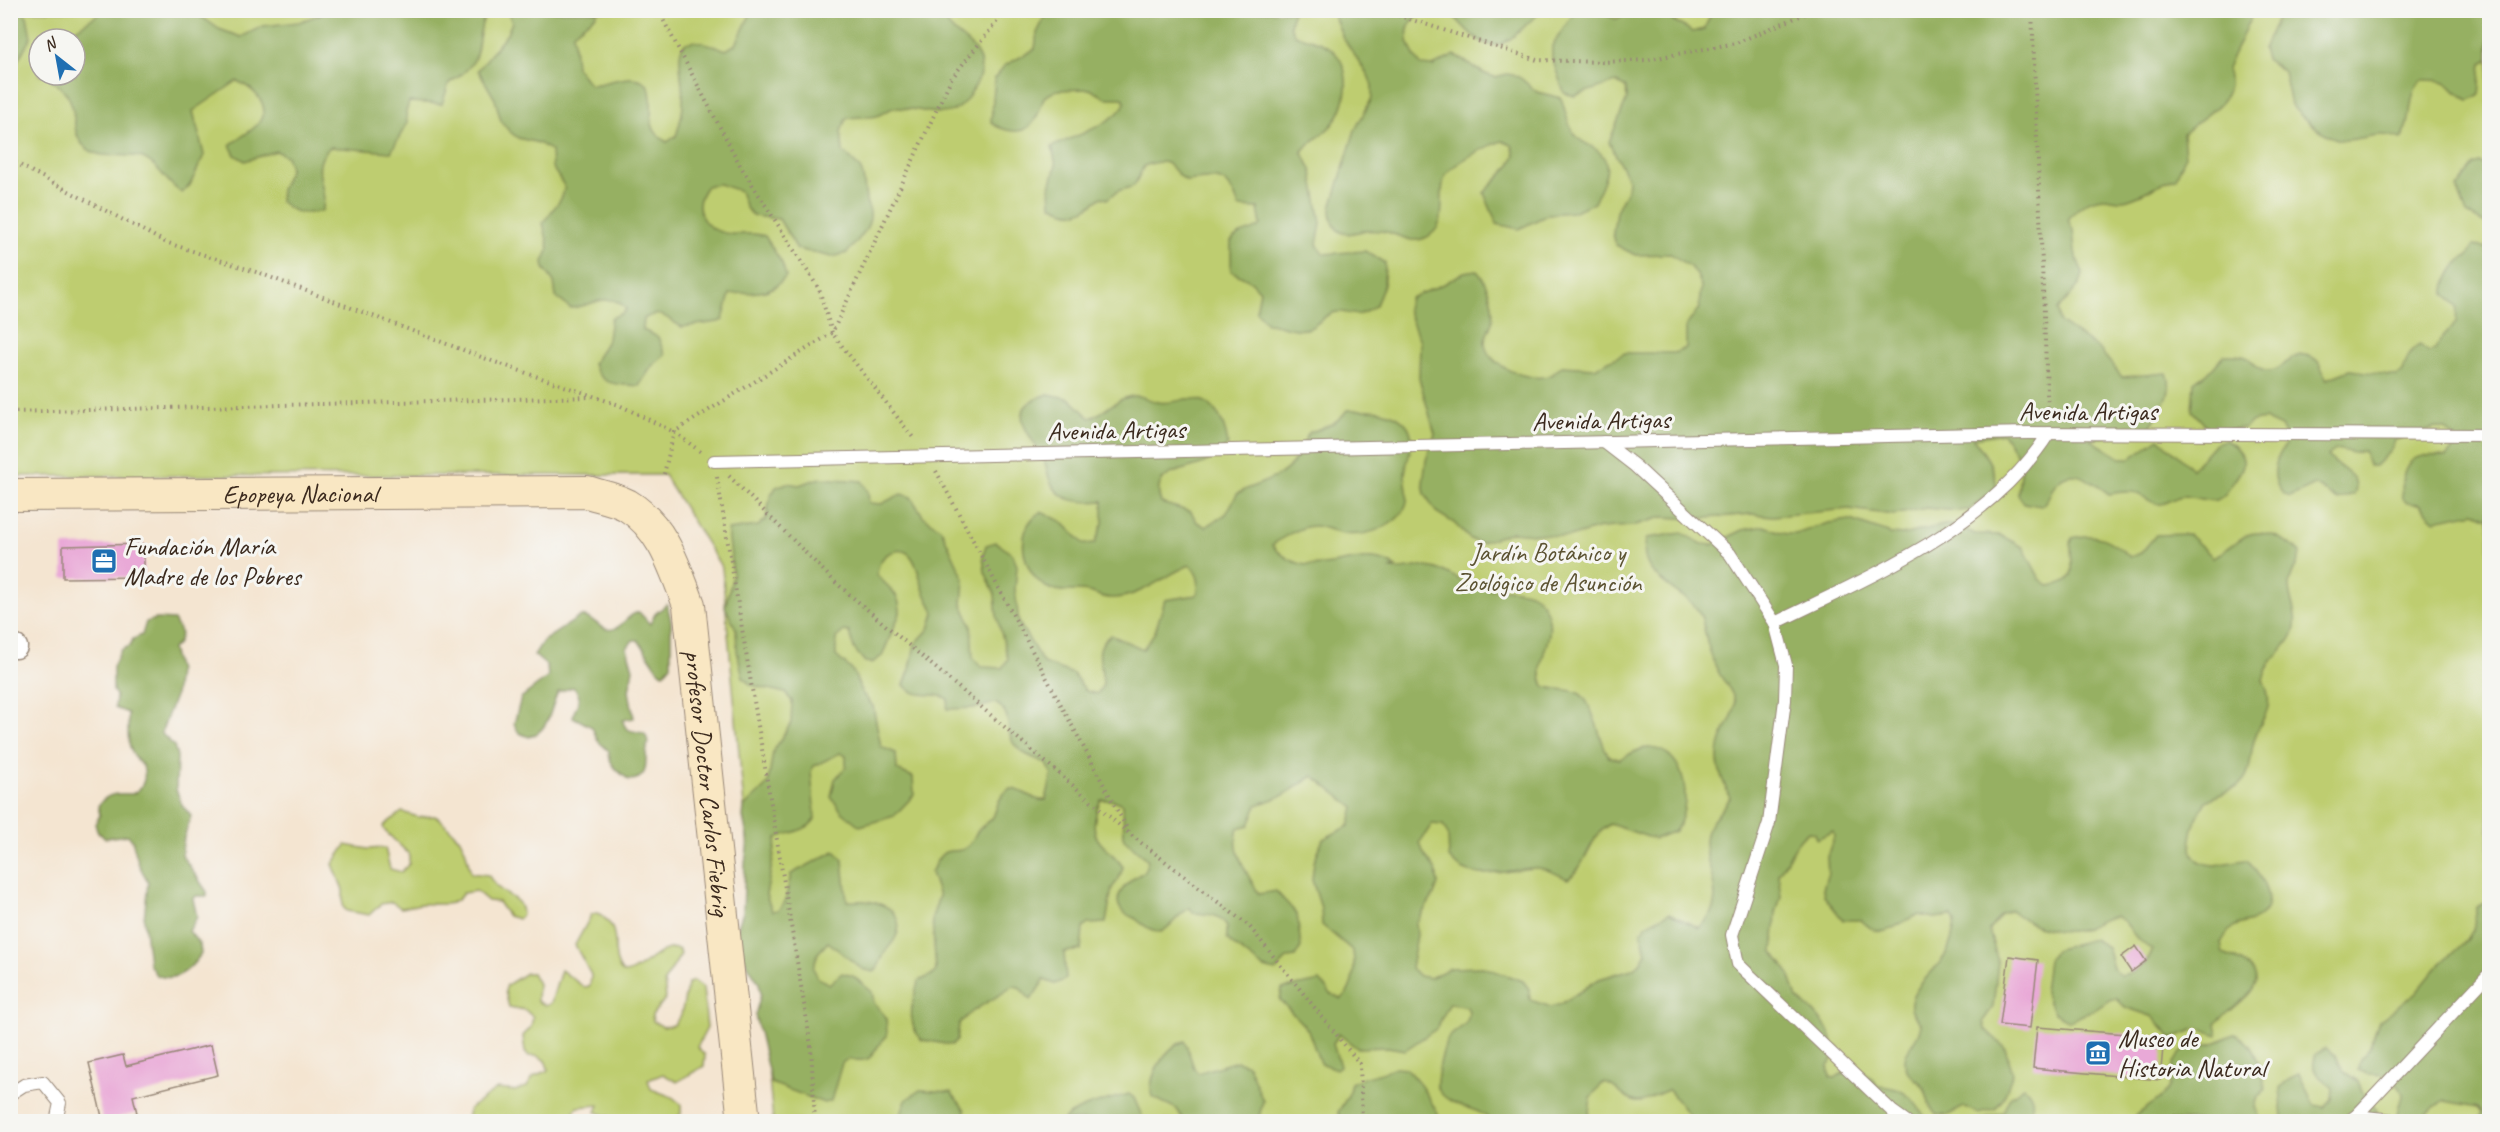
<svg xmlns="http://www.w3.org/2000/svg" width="2500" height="1132" font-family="Caveat,sans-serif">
<rect width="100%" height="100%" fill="#f6f6f2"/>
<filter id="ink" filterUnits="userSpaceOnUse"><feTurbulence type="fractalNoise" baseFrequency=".0167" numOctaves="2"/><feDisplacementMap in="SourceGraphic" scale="12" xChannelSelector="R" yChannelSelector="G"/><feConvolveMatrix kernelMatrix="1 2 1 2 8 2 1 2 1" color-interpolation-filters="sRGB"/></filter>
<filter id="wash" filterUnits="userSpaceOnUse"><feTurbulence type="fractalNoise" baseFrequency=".008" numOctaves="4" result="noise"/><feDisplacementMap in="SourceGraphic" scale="24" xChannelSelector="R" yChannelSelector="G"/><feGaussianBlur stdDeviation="1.35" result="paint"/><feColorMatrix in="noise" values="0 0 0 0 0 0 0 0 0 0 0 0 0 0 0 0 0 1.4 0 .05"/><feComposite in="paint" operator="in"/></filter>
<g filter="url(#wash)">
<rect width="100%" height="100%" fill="#f4e5d1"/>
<!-- green -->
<g fill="#becd70" stroke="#7c7c47" stroke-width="1.5" fill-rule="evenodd">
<path d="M 10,11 L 2489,11 L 2489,1121 L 773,1121 L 722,568 L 664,475 L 11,476 ZM 39,39 L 75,39 L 75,75 L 39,75 Z"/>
<path d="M 402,812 L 418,817 L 435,816 L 440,819 L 460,839 L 465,849 L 471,873 L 488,875 C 492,880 495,886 501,890 C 513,900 521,898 522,915 L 518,919 L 508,916 L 498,902 L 488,901 L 476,891 L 463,893 C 453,910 436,902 420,904 C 414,905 408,907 401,908 L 392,902 L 381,904 L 369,915 L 347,911 L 343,907 L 343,890 L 333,864 L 346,845 L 368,849 L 385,848 L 390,869 L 401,872 L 409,864 L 409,854 L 385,831 L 383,826 Z"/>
<path d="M 598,913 C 627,931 606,954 623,973 C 644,972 657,945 678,949 L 681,954 L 664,982 L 666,998 L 652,1015 L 653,1021 L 663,1027 L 674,1025 L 681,1015 L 688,983 L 694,981 L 703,988 L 707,1028 L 697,1047 L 705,1055 L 704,1066 L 677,1082 L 663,1074 L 648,1080 L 651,1089 L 672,1097 L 681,1104 L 681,1114 L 673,1121 L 634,1121 L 627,1117 L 616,1119 L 596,1112 L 599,1105 L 578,1107 L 574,1111 L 576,1121 L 467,1121 L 469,1109 L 497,1089 L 515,1091 L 527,1087 L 533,1077 L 548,1070 C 547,1058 539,1055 528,1056 L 525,1052 L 523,1036 L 531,1027 L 533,1017 L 525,1010 L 509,1007 L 505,991 L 507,985 L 526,973 L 532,973 L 538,984 L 537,1001 L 546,1006 L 551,1003 L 561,970 L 584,987 L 590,986 L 591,975 L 575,945 L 592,914 Z"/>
</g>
<!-- forest -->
<g fill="#96b062" stroke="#686d40" stroke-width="1.5">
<polygon points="11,10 22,11 27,16 31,37 14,67 11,87"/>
<path d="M 1713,10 L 2251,11 L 2251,17 L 2227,68 C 2238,104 2204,113 2183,134 L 2185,157 L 2176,178 C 2159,183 2145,194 2128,199 C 2119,202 2112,198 2104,198 C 2090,198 2075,209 2068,220 L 2073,230 L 2075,253 L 2083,274 L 2080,284 L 2058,310 L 2060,322 L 2100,350 L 2122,377 L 2167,373 C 2176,394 2158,412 2148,431 L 2090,439 L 2120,458 L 2131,458 L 2159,438 L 2192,469 L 2215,443 L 2225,440 C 2235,446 2245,452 2243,465 C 2242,470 2237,477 2234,481 C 2217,511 2211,498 2183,496 C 2176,496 2169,503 2161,504 C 2150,505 2143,493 2132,492 C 2125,491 2116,493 2109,494 C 2093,482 2070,462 2054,486 C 2049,494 2049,500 2041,506 L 2024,503 L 2018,495 L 2021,462 L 2003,433 L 1973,438 C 1984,453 1997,469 1996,488 L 1969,510 L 1958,511 L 1926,508 L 1894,515 L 1849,509 L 1773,516 L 1752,514 L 1696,519 L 1663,517 L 1632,526 L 1600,528 L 1569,537 L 1512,532 L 1480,543 L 1470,539 L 1454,523 L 1436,512 L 1425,494 L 1423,483 L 1426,460 L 1435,434 L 1419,378 L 1420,342 L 1407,309 L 1410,298 L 1444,284 L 1464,272 L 1476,270 C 1487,280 1495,306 1492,322 C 1490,329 1484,337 1485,344 C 1487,366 1531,384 1551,375 C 1555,373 1558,369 1562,366 L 1595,368 L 1625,353 L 1675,353 L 1686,348 L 1686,326 L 1699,308 L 1701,286 L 1697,275 L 1690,267 L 1671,254 L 1635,255 L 1616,245 L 1613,234 L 1616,211 L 1627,190 L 1628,179 L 1609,142 L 1627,99 L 1626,88 L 1616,82 L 1574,96 L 1564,93 L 1552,58 L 1552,46 L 1575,11 L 1597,11 L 1616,19 L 1631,11 L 1656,11 L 1693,32 L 1704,29 Z"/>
<path d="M 103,11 L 193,11 L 219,29 L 241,37 L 263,26 L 299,22 L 329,11 L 487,11 C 470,44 491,58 449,83 L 442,104 L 409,102 L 406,112 L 407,123 L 391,152 L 330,147 C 307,169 330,187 322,211 C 305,215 293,214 280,201 L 281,190 L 290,168 L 286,156 L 276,151 L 245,161 L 235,155 L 230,145 C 239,138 250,132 257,125 C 275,107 253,88 237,81 L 193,111 L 204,155 L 190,185 L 182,193 C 167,184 157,162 140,157 C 120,152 99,162 83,145 C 71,132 77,113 69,98 C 64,88 53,83 47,75 L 75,75 L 75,39 L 61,39 Z"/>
<path d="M 504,11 L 597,11 L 596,15 L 573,33 L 576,67 L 590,85 C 605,84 618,77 633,78 C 659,80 648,107 652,124 C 654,133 660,138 667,142 L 676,136 C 680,124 684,110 683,98 C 681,57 666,25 726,50 L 736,44 L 752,11 L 942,11 C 946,35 974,39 980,61 C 983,72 978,82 972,91 C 951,129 927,106 894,108 C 888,109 883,114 877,116 C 867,118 856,116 846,119 L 841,131 L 843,152 C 867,173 862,170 866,200 C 866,204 870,208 870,213 C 872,227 856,242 847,253 L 832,257 L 797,249 L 779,219 L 754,216 L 746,208 L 740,191 L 719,184 L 707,186 C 689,209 704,231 731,234 C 742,235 755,232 765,236 L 782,263 L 786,276 C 769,297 755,291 730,294 L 723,320 L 718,322 L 682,327 C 668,320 661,308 644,319 L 643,330 L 658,337 L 665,355 L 652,366 L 639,386 C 619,384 601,387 593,364 L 608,339 L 611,318 L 623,313 L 626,309 C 611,289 588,308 570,308 L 556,297 L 554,282 L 544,268 L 543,262 L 549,248 L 543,223 L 561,199 L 565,187 L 552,167 L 551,151 L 539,143 L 518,138 L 509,131 L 501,121 L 495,99 L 478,70 L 507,34 L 512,22 L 508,13 Z"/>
<path d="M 1048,11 L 1293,11 L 1290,26 L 1295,35 C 1306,38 1321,41 1330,48 C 1354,67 1349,107 1330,127 C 1321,136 1310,142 1302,151 L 1312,172 L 1321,223 L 1317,244 L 1323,254 L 1365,251 L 1385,263 L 1384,285 L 1376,305 C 1352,324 1351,308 1332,313 C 1325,315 1319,323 1312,327 C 1296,334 1283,324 1267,323 L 1256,311 L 1260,291 L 1252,282 L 1231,271 L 1231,242 C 1238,230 1252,234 1261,225 L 1258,208 L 1239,207 C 1228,174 1218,177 1187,181 C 1169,172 1175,154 1144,166 L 1134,186 L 1118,191 L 1107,199 L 1102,197 C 1081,213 1076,218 1051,205 L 1050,187 L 1056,165 L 1052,147 C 1071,137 1116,124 1125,103 L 1123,98 L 1106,98 L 1090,89 L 1057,90 L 1044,97 C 1038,117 1032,136 1007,130 C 1001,128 995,127 991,122 L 995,78 L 1004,66 L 1035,49 L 1037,33 Z"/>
<path d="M 1332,11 L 1427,11 C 1399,22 1405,45 1421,65 L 1433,66 L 1455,55 L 1485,74 L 1495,77 L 1507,74 L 1518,76 L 1537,92 L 1561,98 C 1566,111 1567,127 1578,138 C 1583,143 1592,146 1598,151 C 1616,165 1601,186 1594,203 L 1572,212 L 1549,214 L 1519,229 L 1497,224 L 1484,193 L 1509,167 L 1515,155 L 1512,145 L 1502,141 C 1487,146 1452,163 1445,177 C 1436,196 1452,226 1425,238 C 1409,245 1396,232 1381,231 C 1372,230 1361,231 1353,233 C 1336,237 1331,222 1331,208 L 1355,130 L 1372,98 L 1372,85 L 1368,75 L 1343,38 Z"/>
<path d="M 1443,11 L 1543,11 C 1513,31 1501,67 1464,27 C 1457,20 1453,13 1443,11 Z"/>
<path d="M 2271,11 L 2489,11 L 2489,59 L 2482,63 L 2479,96 L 2469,100 C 2443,88 2460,79 2422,80 C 2405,96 2415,122 2401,139 C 2377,130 2368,139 2345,140 C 2329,141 2301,117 2291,105 L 2284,72 L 2266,59 L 2263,49 L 2277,18 Z"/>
<polygon points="2479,163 2489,166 2489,226 2467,214 2457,188 2474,165"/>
<path d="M 2473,246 L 2489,248 L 2489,518 L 2474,512 L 2435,520 L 2419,504 L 2407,503 L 2403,499 C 2399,463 2411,451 2446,457 L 2453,449 L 2454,438 L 2446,429 L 2436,428 L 2395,440 L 2390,451 L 2375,466 L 2369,466 L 2364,451 C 2360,451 2357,453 2353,453 C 2342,451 2337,445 2328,456 C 2338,469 2363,475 2354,494 L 2338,500 L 2315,485 L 2290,497 C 2276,492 2273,477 2276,464 C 2278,453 2286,448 2287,437 L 2281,427 L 2264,419 L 2253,421 L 2244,428 L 2211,431 L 2192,411 L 2194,382 L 2213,368 L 2224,355 C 2231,355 2241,354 2248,358 C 2255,363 2258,371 2267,371 C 2286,372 2293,345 2315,359 C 2321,362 2322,373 2327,379 L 2350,370 L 2397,376 L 2403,372 C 2406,361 2409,350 2420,345 L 2429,352 L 2435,350 L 2443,336 L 2456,323 L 2457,306 L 2445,294 C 2444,282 2456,260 2468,256 Z"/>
<path d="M 1049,394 L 1070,399 L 1090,418 C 1102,414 1111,404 1122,399 C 1139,392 1144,399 1158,402 C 1167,404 1177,401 1186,399 C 1214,396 1224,419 1228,444 C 1221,453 1212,460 1201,464 C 1179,472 1150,472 1161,503 L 1191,512 L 1197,522 L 1206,527 L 1226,514 L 1237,494 C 1255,483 1282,480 1294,461 C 1301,452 1303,441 1310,432 C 1326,427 1337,424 1347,410 C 1367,410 1393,407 1407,425 C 1418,441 1406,458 1405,474 C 1405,485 1410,494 1406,505 C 1398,527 1365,537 1344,534 C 1334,533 1323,525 1313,526 C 1299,527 1282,538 1272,545 C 1314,592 1355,540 1396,567 L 1391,569 C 1404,571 1415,565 1427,567 C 1446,569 1457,580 1473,586 C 1500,595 1540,576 1549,620 C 1553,644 1533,662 1544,686 C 1555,691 1568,688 1578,693 C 1592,698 1600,742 1609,757 L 1620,759 C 1629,755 1640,747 1650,748 C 1688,750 1693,808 1675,831 L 1654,839 L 1610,824 C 1588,837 1588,865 1568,879 C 1558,875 1548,868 1537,868 C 1506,868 1473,887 1449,858 L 1448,835 L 1443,825 L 1432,824 L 1420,842 L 1423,852 L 1436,871 L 1438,884 L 1434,895 L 1416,923 L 1417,935 L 1411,968 L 1419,976 L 1430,978 L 1450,968 L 1483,967 L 1523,981 L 1529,989 L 1530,1000 L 1551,1007 L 1561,1004 L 1599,979 L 1632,969 L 1641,962 L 1646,953 L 1641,931 L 1649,923 L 1669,913 L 1699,928 C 1734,899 1699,862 1706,834 C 1710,820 1723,810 1730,798 C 1720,775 1712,758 1724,733 C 1728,723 1735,715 1735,703 C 1734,691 1723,682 1718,671 C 1709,655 1706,636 1702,619 C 1696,591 1631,582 1647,538 L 1682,533 L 1702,544 L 1712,545 L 1743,530 L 1764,526 L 1786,534 L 1796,534 L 1828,523 L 1850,520 L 1891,534 L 1902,535 L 1944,525 L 1955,525 L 1975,534 L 2000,535 L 2023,547 L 2040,579 L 2049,586 C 2085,582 2067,562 2072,538 C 2098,532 2111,540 2130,557 L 2141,553 L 2156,535 L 2188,534 L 2213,557 C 2240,545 2243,524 2277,537 C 2287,541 2293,545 2300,553 C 2299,565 2288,577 2289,588 C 2290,603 2300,619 2293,634 C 2284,654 2268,657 2263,680 C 2278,712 2258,718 2253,745 C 2250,757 2251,772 2243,781 C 2234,792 2218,794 2206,801 C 2194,820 2175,863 2214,865 C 2225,865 2235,860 2247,860 C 2261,876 2282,906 2254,920 C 2247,923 2238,923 2232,928 C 2227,932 2224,938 2221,943 L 2223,954 C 2285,976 2246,996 2216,1023 L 2218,1035 L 2197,1028 L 2172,1039 L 2154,1017 L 2125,1007 L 2117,999 L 2111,999 L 2096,1009 L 2069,1021 L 2054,1013 L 2044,992 L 2048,960 L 2055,950 L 2093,939 L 2107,947 L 2113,968 L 2120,976 C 2133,975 2149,963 2152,950 L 2138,940 L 2125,922 L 2116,916 C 2104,918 2095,924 2085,928 C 2060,937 2030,926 2011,910 L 2001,915 L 1989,930 L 1998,962 L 1993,1007 L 1983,1021 L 1985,1029 L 2005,1048 L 2013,1073 L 2003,1099 L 1995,1109 L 1978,1113 L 1964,1107 L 1948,1115 L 1937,1115 C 1926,1106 1930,1097 1923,1087 C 1919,1080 1910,1077 1907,1070 C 1898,1051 1920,1042 1921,1024 C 1918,1019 1911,1013 1911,1008 C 1908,991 1935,971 1944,957 C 1950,948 1954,932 1955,921 L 1952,916 L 1934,918 L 1918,915 C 1893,923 1886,945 1861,920 L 1843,920 L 1824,896 L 1823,889 L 1828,873 L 1827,857 L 1834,836 L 1833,831 L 1817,839 L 1815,833 L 1809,832 C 1798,837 1787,862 1778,874 L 1781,896 L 1776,913 L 1773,952 L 1789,973 L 1797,999 C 1811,1007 1831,1028 1833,1044 L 1839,1048 L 1838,1053 L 1828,1066 L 1830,1077 L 1835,1078 C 1853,1065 1866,1068 1878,1086 C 1906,1087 1914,1099 1928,1122 L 1720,1122 L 1717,1118 L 1691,1118 L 1669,1090 C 1658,1092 1647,1103 1637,1102 C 1623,1101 1616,1083 1603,1083 L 1591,1097 L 1588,1121 L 1490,1121 C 1480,1105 1448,1110 1437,1087 C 1436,1079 1444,1042 1449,1037 C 1458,1028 1469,1026 1469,1012 L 1467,1007 L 1450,1003 L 1436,1029 L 1405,1050 L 1388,1047 L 1357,1048 L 1339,1034 L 1333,1044 L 1340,1066 L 1336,1069 L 1320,1063 L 1308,1030 L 1280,1000 L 1282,989 L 1320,981 L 1331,994 L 1341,999 C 1355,989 1355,966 1353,951 L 1322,925 L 1321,908 L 1312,880 L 1314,862 L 1323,839 L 1349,826 L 1354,808 L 1313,776 L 1284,795 L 1257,805 L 1249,825 L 1238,828 C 1231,850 1248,876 1259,894 L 1276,891 L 1297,914 L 1301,947 L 1295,957 L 1288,958 L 1275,971 L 1264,968 L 1231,943 L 1227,938 L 1227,927 C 1221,913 1206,914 1193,913 L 1190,908 C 1179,912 1173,926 1161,932 C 1150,930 1144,926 1136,919 C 1132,917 1127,915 1123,912 C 1108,896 1132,878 1144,872 L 1148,860 L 1124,839 L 1123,804 L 1113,800 L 1101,800 C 1097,806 1096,811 1095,819 C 1090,844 1111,848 1123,867 L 1119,879 L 1112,888 L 1106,923 L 1088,924 L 1083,928 L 1081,950 L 1064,952 L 1066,979 L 1055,984 L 1044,980 L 1031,1000 L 1019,987 L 1013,986 C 995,1000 974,1006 959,1024 L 957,1040 L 952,1045 L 922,1040 C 905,1024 912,1000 919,981 L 934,974 L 936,970 L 932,918 L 939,896 L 931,873 C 946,836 954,860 969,845 C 973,841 975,834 979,829 C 983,825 990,822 993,817 C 998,806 998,797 1009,789 C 1024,788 1032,802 1046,800 L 1052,774 L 1047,764 C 1035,757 1023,756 1014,744 C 1004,730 1014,713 995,703 L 977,708 L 947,709 L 948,699 C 934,690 917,701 904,685 L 910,669 L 915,644 L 929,629 L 934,613 C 932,605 927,599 924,591 C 918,575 915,539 888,554 C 881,558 877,567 877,575 C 889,589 900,592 900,613 L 882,656 L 872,663 L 865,662 L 854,649 L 849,632 L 844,631 L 836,638 L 836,656 L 853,671 L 862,693 L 873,706 L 881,747 L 896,753 L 897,770 L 913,777 L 914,795 L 894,816 L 860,826 L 842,812 L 831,797 L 835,779 L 846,767 L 846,756 L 840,753 L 814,766 L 811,771 L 815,819 C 807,832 789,832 777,838 L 766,895 L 772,911 L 778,910 L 785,902 L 791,874 L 835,851 L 843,860 L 847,901 C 854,902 860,900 866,901 C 895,904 910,924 888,948 C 882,955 881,965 874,972 L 862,969 L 828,942 L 818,953 L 813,968 L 818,978 L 829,984 L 842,973 L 853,976 L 872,992 L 874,1003 L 886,1017 L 887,1036 C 868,1053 878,1064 848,1059 L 842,1063 L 831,1101 L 824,1103 L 771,1083 L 755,1015 L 761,994 L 759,983 L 741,954 L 736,932 L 743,912 L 745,863 L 748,841 L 743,817 L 744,807 L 768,784 L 773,752 L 791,723 L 792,701 L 785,693 L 751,685 L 743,677 L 737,651 L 736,629 L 725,607 L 733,575 L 728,530 L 758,526 L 766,519 L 770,497 L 776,487 L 787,483 L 799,485 L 820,478 L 862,481 L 868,492 L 869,503 L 881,504 L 901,494 L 911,497 L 923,516 L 941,529 L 964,579 L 962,604 L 971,624 L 973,658 L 981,667 L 1002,668 L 1008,659 L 997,617 L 995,594 L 985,572 L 983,556 L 986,545 L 996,542 L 1013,555 L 1017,566 L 1015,589 L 1019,623 L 1043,663 L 1073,674 L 1086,691 L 1097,694 L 1103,685 C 1103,664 1091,648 1111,635 L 1143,649 L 1155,632 L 1165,600 L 1197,595 C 1200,582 1199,575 1190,565 C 1165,575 1142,596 1115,598 C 1104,599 1098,594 1088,592 C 1075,589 1061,594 1048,588 C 1021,574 1013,527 1041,512 L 1061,521 L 1084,544 L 1095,543 L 1103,523 L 1103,501 C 1081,503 1058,503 1049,478 C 1047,470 1046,463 1042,456 C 1027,430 1003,407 1049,394 Z"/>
<path d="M 667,604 L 671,621 L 671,665 L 664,673 L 659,671 L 638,640 L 633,640 L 627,648 L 633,669 L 629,691 L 634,718 L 623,720 C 624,732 634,731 644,733 C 651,741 646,747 646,757 C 646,768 646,780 629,780 C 620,773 608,765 609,751 L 598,741 L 592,727 L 573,717 C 575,704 585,699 573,687 L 558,692 C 550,708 550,731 529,737 L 519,733 L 514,724 L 521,698 L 548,677 L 547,666 L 534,655 L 543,641 L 581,616 C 593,618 597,625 606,629 C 621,633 625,614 639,612 L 650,624 L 655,614 Z"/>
<path d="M 156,619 L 174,620 L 181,634 L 178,643 L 172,649 L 178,671 L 175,696 L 161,733 L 174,746 L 177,756 L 176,789 L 182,805 L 191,816 L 183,841 L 182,855 L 207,892 L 207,896 L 195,896 L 193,899 L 197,917 L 189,931 L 200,945 L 201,954 C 190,970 176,983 156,975 L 149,964 L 144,919 L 148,882 L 139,865 L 132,840 L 128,835 L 105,838 L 98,832 L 95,824 L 100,815 L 98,806 C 106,793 118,793 132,794 C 143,789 147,778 143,766 C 124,749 129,735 128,713 L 115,708 L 116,695 L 113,691 L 113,667 L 121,650 L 130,646 L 133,639 L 142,635 L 146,622 Z"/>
<path d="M 2489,901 L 2489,1121 L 2479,1121 L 2482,1112 L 2478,1107 L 2444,1101 C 2423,1114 2424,1123 2397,1119 C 2398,1091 2414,1104 2390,1075 L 2368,1074 L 2358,1070 L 2360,1059 L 2369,1049 L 2379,1021 L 2417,992 L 2438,966 L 2467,940 L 2473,930 L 2477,907 Z"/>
<path d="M 2234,1034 C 2256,1041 2260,1069 2266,1089 L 2258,1097 L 2255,1107 L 2260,1118 L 2267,1121 L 2131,1121 C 2141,1109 2157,1104 2167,1091 C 2173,1083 2170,1074 2174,1064 C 2183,1042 2199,1048 2217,1042 C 2223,1040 2228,1036 2234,1034 Z"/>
<path d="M 1185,1041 L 1194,1068 L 1198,1073 L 1237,1061 L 1248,1065 L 1263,1101 L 1259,1117 L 1236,1122 L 1184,1121 L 1177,1109 L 1152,1097 C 1147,1077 1165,1047 1185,1041 Z"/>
<path d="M 2326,1048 L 2335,1055 L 2344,1072 L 2358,1081 L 2365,1098 L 2377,1110 L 2376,1121 L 2280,1122 L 2283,1116 L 2280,1088 L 2288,1079 L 2299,1074 L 2314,1105 L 2325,1107 L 2332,1099 L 2333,1088 C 2319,1075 2309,1074 2316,1054 Z"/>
<path d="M 1395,1067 C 1399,1068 1402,1067 1405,1068 C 1413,1071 1440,1114 1440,1121 L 1341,1121 L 1338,1112 L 1348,1096 L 1351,1083 C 1366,1074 1382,1076 1395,1067 Z"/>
<path d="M 2024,1087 C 2037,1098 2034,1110 2023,1121 L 1976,1121 L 2003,1112 L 2010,1097 Z"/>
<polygon points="920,1090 951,1092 965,1110 965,1121 898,1121 906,1100"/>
<path d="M 1129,1094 L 1134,1098 L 1144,1121 L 1063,1121 C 1073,1107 1112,1099 1129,1094 Z"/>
</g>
<g id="blocks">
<!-- building -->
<g fill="#e9a9d7">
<polygon points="144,544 144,577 63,578 63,546"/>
<polygon points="2136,946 2146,961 2131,972 2121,957"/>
<polygon points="2009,956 2038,960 2030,1028 2000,1025"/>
<polygon points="2037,1027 2164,1037 2160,1080 2033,1068"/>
<polygon points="211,1045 218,1075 133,1096 137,1113 103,1121 89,1063 123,1055 126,1066"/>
</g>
</g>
</g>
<g filter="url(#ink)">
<use href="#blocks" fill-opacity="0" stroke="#988878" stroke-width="1.5"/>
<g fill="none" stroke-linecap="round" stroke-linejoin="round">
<defs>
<g id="lane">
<polyline points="1604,442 1635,466 1730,554 1775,623 1786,665 1785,700 1769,823 1732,935 1738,964 1893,1112 1907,1122"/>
<polyline points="714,461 2028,433 2490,435"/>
<path d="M 1775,623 C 1873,575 1988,528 2049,433"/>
<polyline points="10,1094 24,1085 43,1082 60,1103 56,1122"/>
<polyline points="2356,1116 2411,1122"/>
<polyline points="2347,1122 2356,1116 2490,973"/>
</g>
<polyline id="street" points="10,647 16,647"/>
<g id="secondary">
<path id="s1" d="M 10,495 L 587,492 C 600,496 616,499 627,505 C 663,527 675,568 689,605 L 744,1122"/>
</g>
</defs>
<!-- lane casing -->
<use href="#lane" stroke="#988878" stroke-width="14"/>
<!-- street casing -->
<use href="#street" stroke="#988878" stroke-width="25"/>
<!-- secondary casing -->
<use href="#secondary" stroke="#988878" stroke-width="34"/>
<!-- path -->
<g stroke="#988878" stroke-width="4" stroke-dasharray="1.5 4.5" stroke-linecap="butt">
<polyline points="658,10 741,167 819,289 832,333 915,440"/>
<polyline points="1381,10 1537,60 1602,62 1646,60 1736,43 1814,10"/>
<polyline points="2032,10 2048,417"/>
<polyline points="10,160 165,242 259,273 492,361 619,405 674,432 701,452"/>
<polyline points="10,412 592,397"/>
<polyline points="936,471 1129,832"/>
<polyline points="664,474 674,432 832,333 951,79 1006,10"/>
<polyline points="729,476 835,582 1131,835 1249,926 1360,1064 1362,1122"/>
<polyline points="717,477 811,1046 815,1122"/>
</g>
<!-- lane -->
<use href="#lane" stroke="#fff" stroke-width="12"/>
<!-- street -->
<use href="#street" stroke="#fff" stroke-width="22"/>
<!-- secondary -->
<use href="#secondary" stroke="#f9e7c3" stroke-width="32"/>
</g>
</g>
<!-- icons -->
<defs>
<symbol id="office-square" viewBox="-11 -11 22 22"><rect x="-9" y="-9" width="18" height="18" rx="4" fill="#1f6fb2" stroke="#f6f6f2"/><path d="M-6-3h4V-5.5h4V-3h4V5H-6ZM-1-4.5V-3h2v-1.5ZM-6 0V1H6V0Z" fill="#fff"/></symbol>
<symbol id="museum-square" viewBox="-11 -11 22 22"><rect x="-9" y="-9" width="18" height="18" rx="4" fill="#1f6fb2" stroke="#f6f6f2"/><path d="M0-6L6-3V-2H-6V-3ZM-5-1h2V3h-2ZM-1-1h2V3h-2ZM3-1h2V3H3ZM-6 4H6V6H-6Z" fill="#fff"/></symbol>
</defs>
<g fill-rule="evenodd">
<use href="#office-square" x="89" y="546" width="30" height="30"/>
<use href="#museum-square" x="2083" y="1038" width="30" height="30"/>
</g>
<g text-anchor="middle" stroke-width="6" stroke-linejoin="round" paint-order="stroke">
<!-- street labels -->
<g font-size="26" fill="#3b2a1e" stroke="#f6f6f2">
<text x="2088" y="420">Avenida Artigas</text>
<text transform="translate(1601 420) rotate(-1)" y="9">Avenida Artigas</text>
<text transform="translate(1116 430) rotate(-1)" y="9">Avenida Artigas</text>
<text dy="9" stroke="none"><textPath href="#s1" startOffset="290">Epopeya Nacional</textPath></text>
<text dy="9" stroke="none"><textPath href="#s1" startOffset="918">profesor Doctor Carlos Fiebrig</textPath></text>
</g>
<!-- poi labels -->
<g font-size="26" fill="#3b2a1e" stroke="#f6f6f2" text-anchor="start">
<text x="124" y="555">Fundación María<tspan x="124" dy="30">Madre de los Pobres</tspan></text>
<text x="2118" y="1047">Museo de<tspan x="2118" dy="30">Historia Natural</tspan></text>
</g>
<!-- park labels -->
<g font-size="26" fill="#5c5332" stroke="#f6f6f2">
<text x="1548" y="561">Jardín Botánico y<tspan x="1548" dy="30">Zoológico de Asunción</tspan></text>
</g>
</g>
<!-- margin -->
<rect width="2500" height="1132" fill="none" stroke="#f6f6f2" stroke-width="36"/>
<!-- north arrow -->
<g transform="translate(57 57) rotate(329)"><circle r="28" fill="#f6f6f2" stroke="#aba49d" stroke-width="1.5"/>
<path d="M0-4.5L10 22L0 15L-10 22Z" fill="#1f6fb2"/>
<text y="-9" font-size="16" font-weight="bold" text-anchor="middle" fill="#3b2a1e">N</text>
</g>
</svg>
